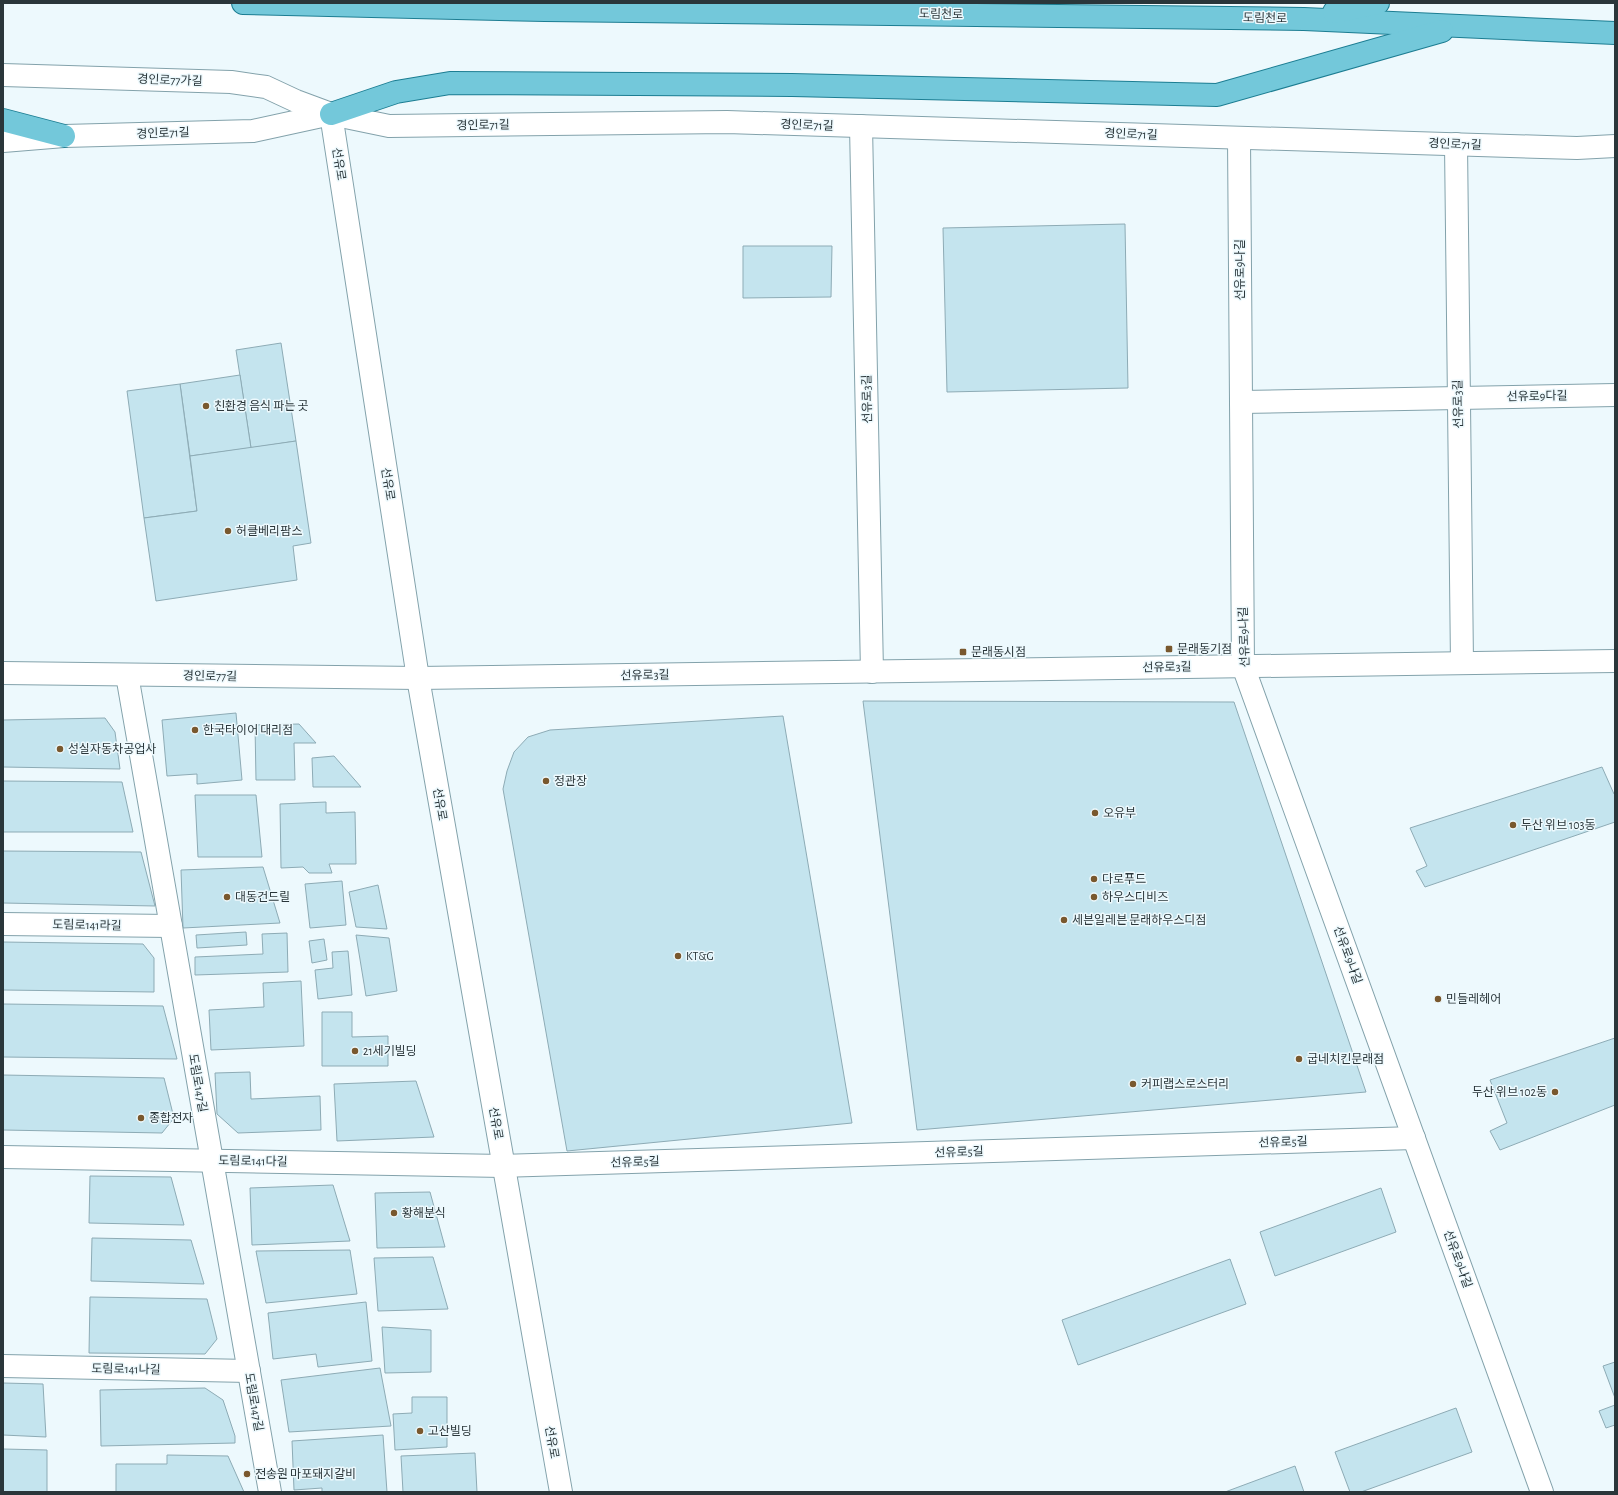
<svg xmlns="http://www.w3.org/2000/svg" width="1618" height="1495" font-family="'Alegreya Sans','Noto Sans KR',sans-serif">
<rect width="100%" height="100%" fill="#edf9fd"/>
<!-- building -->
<g fill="#c4e4ee" stroke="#8dabb5">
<polygon points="1125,224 1128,388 947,392 943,228"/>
<polygon points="743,246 832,246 831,297 743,298"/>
<polygon points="281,343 296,441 251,448 236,350"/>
<polygon points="240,375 251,448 190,456 180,384"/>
<polygon points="180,384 197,511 144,518 127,391"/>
<polygon points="296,441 311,543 293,546 297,580 156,601 144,518 197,511 190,456"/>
<polygon points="863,701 1234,702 1366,1092 917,1130"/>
<polygon points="236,713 242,780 197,784 197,774 167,776 162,720"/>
<polygon points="783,716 852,1123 567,1151 503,789 507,771 514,752 528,737 550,730"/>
<polygon points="105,718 115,732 120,769 3,767 3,720"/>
<polygon points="299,724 316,743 294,743 295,780 256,780 255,725"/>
<polygon points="334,756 361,787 313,787 312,758"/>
<polygon points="1602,767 1614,794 1615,793 1615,822 1425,887 1416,871 1427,866 1410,828"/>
<polygon points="3,781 122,782 133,832 3,832"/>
<polygon points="195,795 256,795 262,857 198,857"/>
<polygon points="326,802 326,813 355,812 356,864 329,864 332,873 309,873 303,867 281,868 280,804"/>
<polygon points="3,851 141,852 155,906 3,903"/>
<polygon points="263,867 280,923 183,928 181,870"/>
<polygon points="342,881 346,925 310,928 305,884"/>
<polygon points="378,885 387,929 356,927 349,892"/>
<polygon points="246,932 247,945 197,948 196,935"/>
<polygon points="287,933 288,972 195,975 195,957 263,954 262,934"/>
<polygon points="356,935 389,938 397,991 366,996"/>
<polygon points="324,939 327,960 312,963 309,941"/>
<polygon points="3,942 143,944 154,958 154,992 3,990"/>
<polygon points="348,951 352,995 318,999 315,970 333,968 332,952"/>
<polygon points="301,981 304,1046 211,1050 209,1010 264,1007 263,983"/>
<polygon points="3,1004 163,1006 177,1059 3,1057"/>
<polygon points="322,1012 352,1012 352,1037 388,1036 388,1066 322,1066"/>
<polygon points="1615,1038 1615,1105 1500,1150 1490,1131 1507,1123 1490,1080"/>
<polygon points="250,1072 251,1099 320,1096 321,1130 238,1133 217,1114 215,1073"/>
<polygon points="3,1075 164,1078 174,1118 162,1133 3,1130"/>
<polygon points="416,1081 434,1137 337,1141 334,1084"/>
<polygon points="90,1176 171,1177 184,1225 89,1223"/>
<polygon points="333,1185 350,1241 252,1245 250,1188"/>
<polygon points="1381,1188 1396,1232 1275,1276 1260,1232"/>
<polygon points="430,1192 445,1247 377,1248 375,1193"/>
<polygon points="92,1238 191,1240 204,1284 91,1281"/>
<polygon points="350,1250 357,1294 266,1303 256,1251"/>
<polygon points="433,1257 448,1309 378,1311 374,1258"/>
<polygon points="1230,1259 1246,1304 1078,1365 1062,1320"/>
<polygon points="90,1297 207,1299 217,1339 205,1354 89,1353"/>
<polygon points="366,1302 372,1361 318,1367 316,1354 273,1359 268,1313"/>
<polygon points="382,1327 431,1330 431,1372 385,1373"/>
<polygon points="1615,1362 1615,1398 1603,1366"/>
<polygon points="380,1368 391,1426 289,1432 281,1380"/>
<polygon points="3,1383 43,1384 46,1437 3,1435"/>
<polygon points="205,1388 223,1400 235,1436 235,1443 101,1446 100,1390"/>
<polygon points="412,1397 447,1397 447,1447 395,1450 393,1414 412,1413"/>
<polygon points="1615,1405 1615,1425 1606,1428 1599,1411"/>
<polygon points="1456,1408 1472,1452 1361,1492 1350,1492 1335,1452"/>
<polygon points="383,1435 387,1492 322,1492 322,1488 294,1490 292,1441"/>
<polygon points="3,1449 47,1450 47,1492 3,1492"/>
<polygon points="475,1453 477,1492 403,1492 401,1456"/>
<polygon points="167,1455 228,1456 244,1492 116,1492 116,1464 167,1464"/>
<polygon points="1295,1466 1304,1492 1225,1492"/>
</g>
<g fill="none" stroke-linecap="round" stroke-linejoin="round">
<defs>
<g id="street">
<polyline points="861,126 872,672"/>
<polyline points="1239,138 1243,666 1542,1492"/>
<polyline points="1456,144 1462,663"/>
<polyline points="1241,402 1615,395"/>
<polyline points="127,675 270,1492"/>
<polyline points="3,924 171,926"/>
<polyline points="3,1157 503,1166 1414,1138"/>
<polyline points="3,1366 249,1371"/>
</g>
<g id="secondary">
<polyline points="3,75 231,82 266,87 296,101 331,114"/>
<polyline points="331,114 418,678 561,1492"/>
<polyline points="3,141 64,136 253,131 331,114 389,126 727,122 1577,148 1615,146"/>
<polyline points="3,673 418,678 1615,661"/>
</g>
<g id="primary">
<polyline points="243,3 545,10 1304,19 1615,33"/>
<polyline points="1334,12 1378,3"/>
<polyline points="331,114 396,92 450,83 792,85 1217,95 1442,31"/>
<polyline points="3,120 64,136"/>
</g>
</defs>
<!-- street casing -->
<use href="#street" stroke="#83a2ab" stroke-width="24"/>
<!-- secondary casing -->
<use href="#secondary" stroke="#83a2ab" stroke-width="24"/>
<!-- primary casing -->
<use href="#primary" stroke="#1c7d92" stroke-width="24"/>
<!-- street -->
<use href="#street" stroke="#fff" stroke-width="22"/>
<!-- secondary -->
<use href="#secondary" stroke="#fff" stroke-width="22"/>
<!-- primary -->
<use href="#primary" stroke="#73c8da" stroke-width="22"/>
</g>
<!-- markers -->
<g fill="#79582e" stroke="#edf9fd" stroke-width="1.5">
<circle cx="206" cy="406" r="4"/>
<circle cx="228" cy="531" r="4"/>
<rect x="1165" y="645" width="8" height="8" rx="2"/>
<rect x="959" y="648" width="8" height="8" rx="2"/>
<circle cx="195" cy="730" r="4"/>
<circle cx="60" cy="749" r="4"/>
<circle cx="546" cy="781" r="4"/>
<circle cx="1095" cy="813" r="4"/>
<circle cx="1513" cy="825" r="4"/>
<circle cx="1094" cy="879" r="4"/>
<circle cx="227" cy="897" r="4"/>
<circle cx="1094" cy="897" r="4"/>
<circle cx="1064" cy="920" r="4"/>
<circle cx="678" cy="956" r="4"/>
<circle cx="1438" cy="999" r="4"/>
<circle cx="355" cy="1051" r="4"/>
<circle cx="1299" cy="1059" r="4"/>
<circle cx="1133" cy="1084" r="4"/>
<circle cx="1555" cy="1092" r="4"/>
<circle cx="141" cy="1118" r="4"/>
<circle cx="394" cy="1213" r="4"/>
<circle cx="420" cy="1431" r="4"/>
<circle cx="247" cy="1474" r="4"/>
</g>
<g text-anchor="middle" stroke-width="3" stroke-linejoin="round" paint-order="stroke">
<!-- street labels -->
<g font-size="12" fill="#2a363a" stroke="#edf9fd">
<text transform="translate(941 14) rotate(1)" y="4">도림천로</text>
<text transform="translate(1265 18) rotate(1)" y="4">도림천로</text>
<text transform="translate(170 80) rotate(2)" y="4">경인로77가길</text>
<text transform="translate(483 125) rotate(-1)" y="4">경인로71길</text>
<text transform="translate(807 125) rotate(2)" y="4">경인로71길</text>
<text transform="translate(163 133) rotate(-2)" y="4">경인로71길</text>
<text transform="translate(1131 134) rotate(2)" y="4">경인로71길</text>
<text transform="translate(1455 144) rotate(2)" y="4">경인로71길</text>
<text transform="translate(339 164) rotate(81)" y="4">선유로</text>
<text transform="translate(1240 270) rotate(-90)" y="4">선유로9나길</text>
<text transform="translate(1537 396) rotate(-1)" y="4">선유로9다길</text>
<text transform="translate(867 399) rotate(-91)" y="4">선유로3길</text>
<text transform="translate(1458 404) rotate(-91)" y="4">선유로3길</text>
<text transform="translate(388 484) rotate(81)" y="4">선유로</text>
<text transform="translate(1244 637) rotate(-92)" y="4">선유로9나길</text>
<text transform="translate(1167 667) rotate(-1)" y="4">선유로3길</text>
<text transform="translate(645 675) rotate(-1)" y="4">선유로3길</text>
<text transform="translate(210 676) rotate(1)" y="4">경인로77길</text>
<text transform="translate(440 804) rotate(80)" y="4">선유로</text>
<text transform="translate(87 925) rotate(1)" y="4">도림로141라길</text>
<text transform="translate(1348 955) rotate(70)" y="4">선유로9나길</text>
<text transform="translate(198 1083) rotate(80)" y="4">도림로147길</text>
<text transform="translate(496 1123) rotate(80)" y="4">선유로</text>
<text transform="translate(1283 1142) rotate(-2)" y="4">선유로5길</text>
<text transform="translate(959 1152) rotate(-2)" y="4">선유로5길</text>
<text transform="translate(253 1161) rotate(1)" y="4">도림로141다길</text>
<text transform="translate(635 1162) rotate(-2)" y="4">선유로5길</text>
<text transform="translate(1458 1259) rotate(70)" y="4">선유로9나길</text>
<text transform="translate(126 1369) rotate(1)" y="4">도림로141나길</text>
<text transform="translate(254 1402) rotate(80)" y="4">도림로147길</text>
<text transform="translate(552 1442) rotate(80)" y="4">선유로</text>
</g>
<!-- poi labels -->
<g font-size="12" fill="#2a363a" stroke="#edf9fd" text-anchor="start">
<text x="214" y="410">친환경 음식 파는 곳</text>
<text x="236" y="535">허클베리팜스</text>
<text x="1177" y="653">문래동기점</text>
<text x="971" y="656">문래동시점</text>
<text x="203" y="734">한국타이어 대리점</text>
<text x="68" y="753">성실자동차공업사</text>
<text x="554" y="785">정관장</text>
<text x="1103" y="817">오유부</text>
<text x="1521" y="829">두산 위브 103동</text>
<text x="1102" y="883">다로푸드</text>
<text x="235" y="901">대동건드릴</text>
<text x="1102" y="901">하우스디비즈</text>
<text x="1072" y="924">세븐일레븐 문래하우스디점</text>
<text x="686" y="960">KT&amp;G</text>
<text x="1446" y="1003">민들레헤어</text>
<text x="363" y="1055">21세기빌딩</text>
<text x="1307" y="1063">굽네치킨문래점</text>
<text x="1141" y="1088">커피랩스로스터리</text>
<text x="1547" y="1096" text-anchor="end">두산 위브 102동</text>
<text x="149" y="1122">종합전자</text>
<text x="402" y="1217">황해분식</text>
<text x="428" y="1435">고산빌딩</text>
<text x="255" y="1478">전송원 마포돼지갈비</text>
</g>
</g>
<!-- border -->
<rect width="1618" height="1495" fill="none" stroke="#2a363a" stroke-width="8"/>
</svg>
